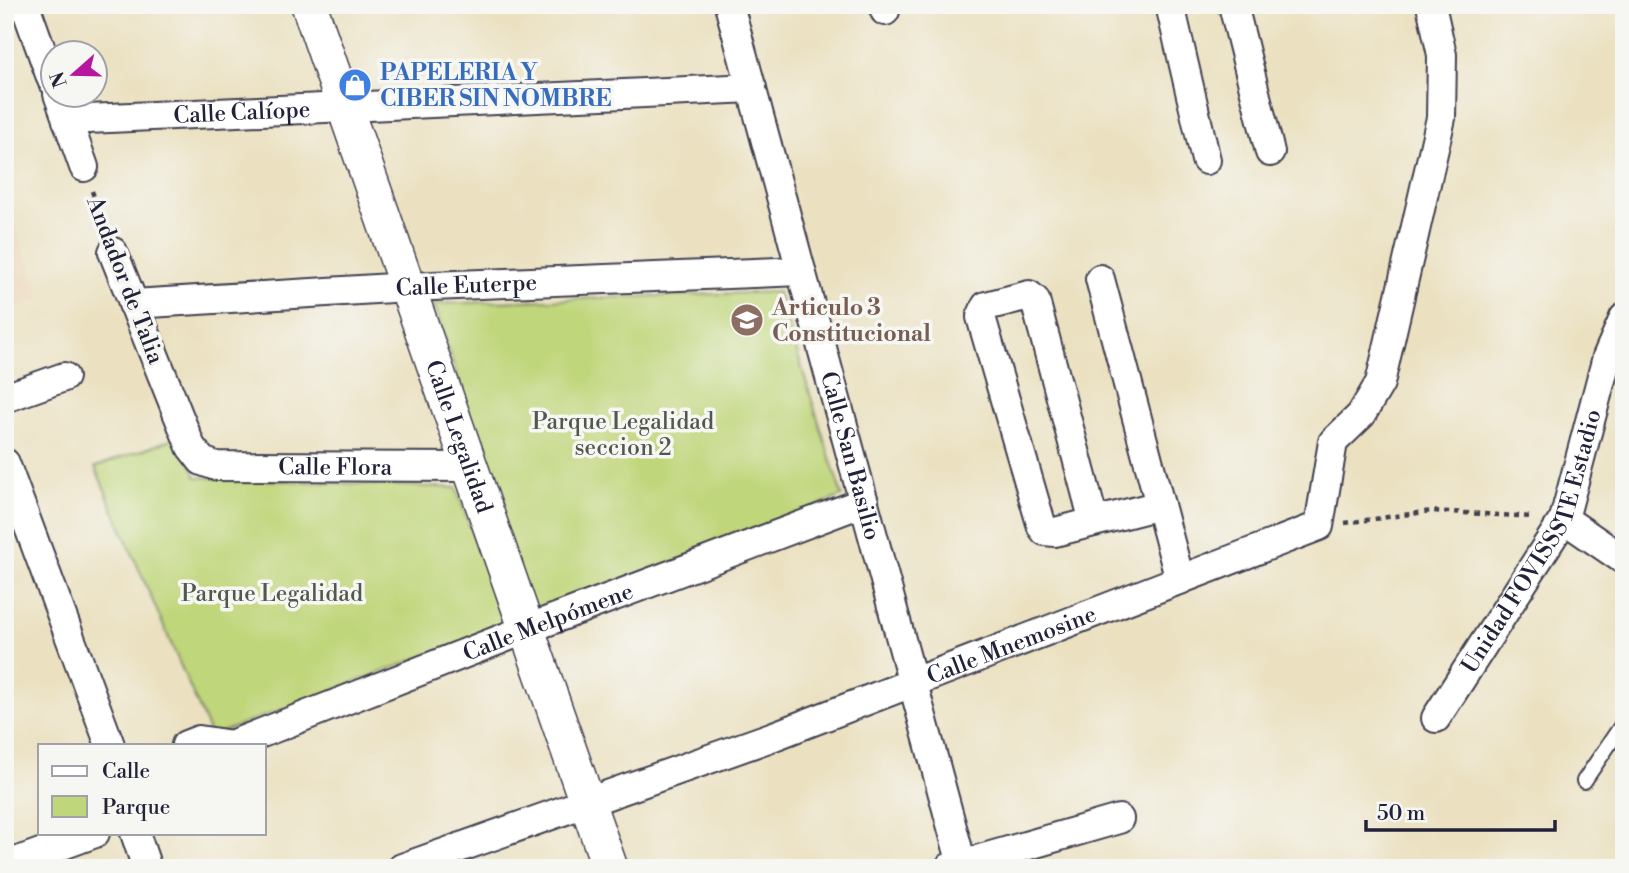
<svg xmlns="http://www.w3.org/2000/svg" width="1629" height="873" font-family="'Libre Bodoni',serif">
<rect width="100%" height="100%" fill="#f6f6f2"/>
<filter id="ink" filterUnits="userSpaceOnUse"><feTurbulence type="fractalNoise" baseFrequency=".0143" numOctaves="2"/><feDisplacementMap in="SourceGraphic" scale="14" xChannelSelector="R" yChannelSelector="G"/><feConvolveMatrix kernelMatrix="1 2 1 2 8 2 1 2 1" color-interpolation-filters="sRGB"/></filter>
<filter id="wash" filterUnits="userSpaceOnUse"><feTurbulence type="fractalNoise" baseFrequency=".00686" numOctaves="4" result="noise"/><feDisplacementMap in="SourceGraphic" scale="28" xChannelSelector="R" yChannelSelector="G"/><feGaussianBlur stdDeviation="1.57" result="paint"/><feColorMatrix in="noise" values="0 0 0 0 0 0 0 0 0 0 0 0 0 0 0 0 0 1.4 0 .05"/><feComposite in="paint" operator="in"/></filter>
<g filter="url(#wash)">
<rect width="100%" height="100%" fill="#ebe1c1"/>
<!-- built -->
<polygon fill="#edd7ba" points="5,197 41,299 5,312"/>
<!-- green -->
<g fill="#c0d67a" stroke="#717c5a" stroke-width="2">
<polygon points="778,292 842,496 534,617 434,304"/>
<polygon points="181,436 196,477 456,488 505,626 211,736 95,467"/>
</g>
</g>
<g filter="url(#ink)">
<g fill="none" stroke-linecap="round" stroke-linejoin="round">
<defs>
<polyline id="service" points="1584,781 1624,722"/>
<g id="minor">
<polyline points="25,5 52,80"/>
<path id="s1" d="M 729,5 L 963,868"/>
<polyline points="884,5 885,11"/>
<polyline points="1170,5 1206,160"/>
<polyline points="1233,5 1270,152"/>
<polyline points="58,94 84,167"/>
<path id="s2" d="M 67,120 L 752,88"/>
<path id="s3" d="M 113,252 L 191,447 L 202,461 L 216,466 L 471,467"/>
<polyline points="1100,279 1180,580"/>
<path id="s4" d="M 133,304 L 408,287 L 801,271"/>
<polyline points="5,398 64,377"/>
<polyline points="5,463 110,745"/>
<polyline points="1564,519 1624,560"/>
<polyline points="1094,522 1035,300 1029,295 986,306 981,317 1042,527 1045,531 1055,532 1160,505"/>
<path id="s5" d="M 1436,718 L 1564,519 L 1607,357 L 1624,318"/>
<polyline points="186,745 199,740 232,745"/>
<path id="s6" d="M 231,745 L 527,629 L 864,502"/>
<polyline points="135,833 147,868"/>
<polyline points="5,866 95,833"/>
<path id="s7" d="M 402,868 L 774,736 L 1319,526 L 1333,442 L 1361,415 L 1380,383 L 1441,118 L 1442,55 L 1431,5"/>
<polyline points="949,868 1119,819"/>
</g>
<g id="tertiary">
<path id="s8" d="M 309,5 L 610,868"/>
</g>
</defs>
<!-- service casing -->
<use href="#service" stroke="#403f4f" stroke-width="18"/>
<!-- minor casing -->
<use href="#minor" stroke="#403f4f" stroke-width="32"/>
<!-- tertiary casing -->
<use href="#tertiary" stroke="#403f4f" stroke-width="38"/>
<!-- path -->
<g stroke="#403f4f" stroke-width="4.5" stroke-dasharray="5 5" stroke-linecap="butt">
<polyline points="92,191 105,229"/>
<polyline points="1345,523 1432,511 1534,517"/>
</g>
<!-- service -->
<use href="#service" stroke="#fff" stroke-width="14"/>
<!-- minor -->
<use href="#minor" stroke="#fff" stroke-width="28"/>
<!-- tertiary -->
<use href="#tertiary" stroke="#fff" stroke-width="35"/>
</g>
</g>
<!-- icons -->
<defs>
<symbol id="shop-disc" viewBox="-11 -11 22 22"><circle r="9.5" fill="#3f7fe0" stroke="#f6f6f2"/><path d="M-5-2.5h2.3a2.7 3.5 0 0 1 5.4 0H5L5.5 6h-11ZM-1.5-2.5h3a1.5 2.3 0 0 0-3 0Z" fill="#fff"/></symbol>
<symbol id="school-disc" viewBox="-11 -11 22 22"><circle r="9.5" fill="#8d6e63" stroke="#f6f6f2"/><path d="M0-5L7-2L0 1L-7-2ZM-4 1L0 2.5L4 1V4Q0 6-4 4Z" fill="#fff"/></symbol>
</defs>
<g fill-rule="evenodd">
<use href="#shop-disc" x="336" y="66" width="38" height="38"/>
<use href="#school-disc" x="728" y="301" width="38" height="38"/>
</g>
<g text-anchor="middle" stroke-width="7" stroke-linejoin="round" paint-order="stroke">
<!-- shop labels -->
<g font-size="23" font-weight="bold" fill="#366cbe" stroke="#f6f6f2" text-anchor="start">
<text x="380" y="80">PAPELERIA Y<tspan x="380" dy="26">CIBER SIN NOMBRE</tspan></text>
</g>
<!-- street labels -->
<g font-size="23" fill="#22223b" stroke="#f6f6f2">
<text dy="8" stroke="none"><textPath href="#s2" startOffset="175">Calle Calíope</textPath></text>
<text transform="translate(126 280) rotate(69)" y="8">Andador de Talia</text>
<text dy="8" stroke="none"><textPath href="#s4" startOffset="334">Calle Euterpe</textPath></text>
<text dy="8" stroke="none"><textPath href="#s8" startOffset="457">Calle Legalidad</textPath></text>
<text dy="8" stroke="none"><textPath href="#s1" startOffset="467">Calle San Basilio</textPath></text>
<text dy="8" stroke="none"><textPath href="#s3" startOffset="362">Calle Flora</textPath></text>
<text dy="8" stroke="none"><textPath href="#s5" startOffset="203">Unidad FOVISSSTE Estadio</textPath></text>
<text dy="8" stroke="none"><textPath href="#s6" startOffset="340">Calle Melpómene</textPath></text>
<text dy="8" stroke="none"><textPath href="#s7" startOffset="649">Calle Mnemosine</textPath></text>
</g>
<!-- education labels -->
<g font-size="23" font-weight="bold" fill="#785e54" stroke="#f6f6f2" text-anchor="start">
<text x="772" y="315">Articulo 3<tspan x="772" dy="26">Constitucional</tspan></text>
</g>
<!-- park labels -->
<g font-size="23" fill="#51584e" stroke="#f6f6f2">
<text x="623" y="429">Parque Legalidad<tspan x="623" dy="26">seccion 2</tspan></text>
<text x="272" y="601">Parque Legalidad</text>
</g>
</g>
<!-- margin -->
<rect width="1629" height="873" fill="none" stroke="#f6f6f2" stroke-width="28"/>
<!-- legend -->
<rect x="38" y="744" width="228" height="91" fill="#f6f6f2" stroke="#a1a1a9" stroke-width="2"/>
<rect x="52" y="766" width="35" height="10" fill="#ffffff" stroke="#a1a1a9" stroke-width="2"/>
<text x="102" y="778" font-size="21" fill="#22223b">Calle</text>
<rect x="52" y="796" width="35" height="21" fill="#c0d67a" stroke="#a1a1a9" stroke-width="2"/>
<text x="102" y="814" font-size="21" fill="#22223b">Parque</text>
<!-- north arrow -->
<g transform="translate(74 74) rotate(250)"><circle r="33" fill="#f6f6f2" stroke="#a1a1a9" stroke-width="2"/>
<path d="M0-5L12 26L0 18L-12 26Z" fill="#b5179e"/>
<text y="-10" font-size="19" font-weight="bold" text-anchor="middle" fill="#22223b">N</text>
</g>
<!-- scale -->
<path d="M1366 820v10h189v-10" fill="none" stroke="#22223b" stroke-width="3.5"/>
<text x="1377" y="820" font-size="21" fill="#22223b" stroke="#f6f6f2" stroke-width="5" paint-order="stroke">50 m</text>
</svg>
